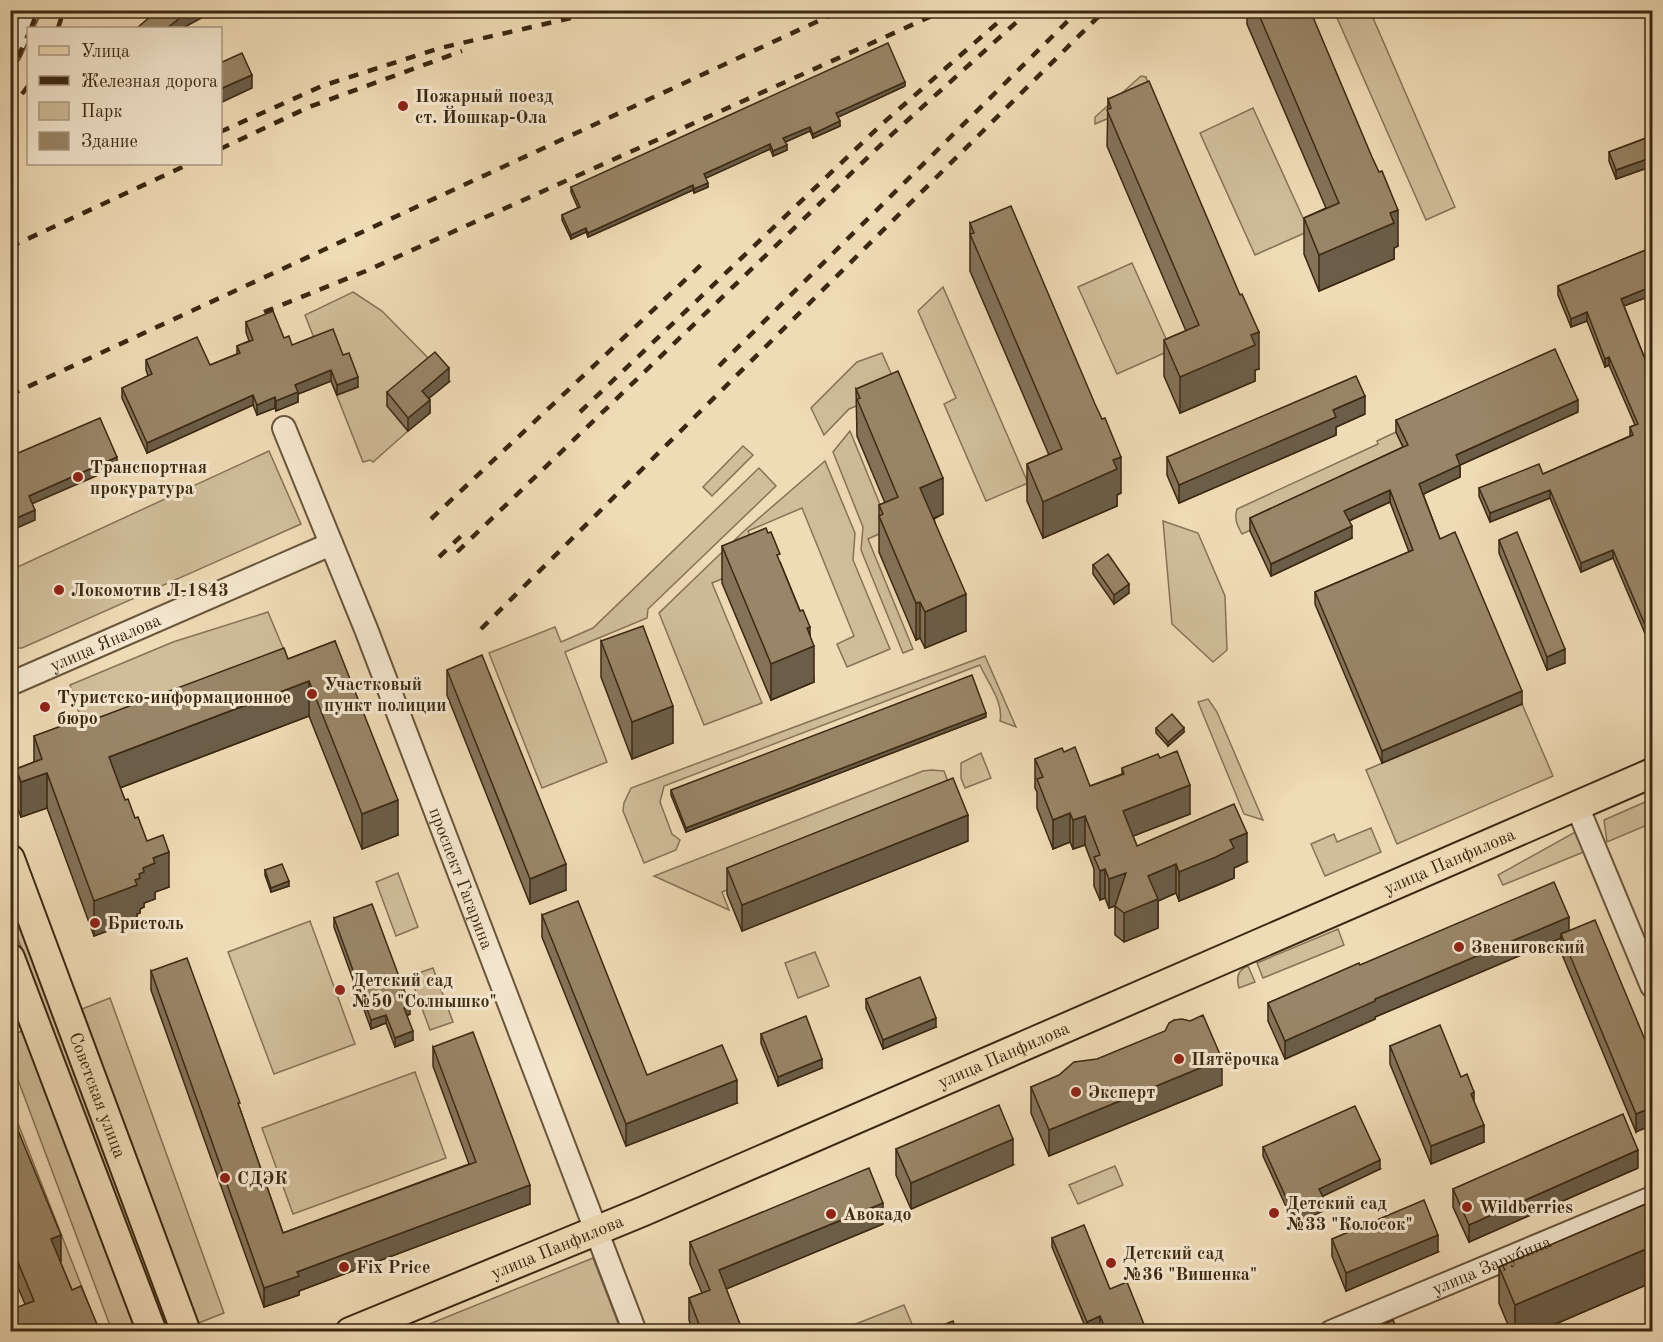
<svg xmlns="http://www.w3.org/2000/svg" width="1663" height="1342" font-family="'Old Standard TT',serif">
<rect width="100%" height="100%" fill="#efdbb6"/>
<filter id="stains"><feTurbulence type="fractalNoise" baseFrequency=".00333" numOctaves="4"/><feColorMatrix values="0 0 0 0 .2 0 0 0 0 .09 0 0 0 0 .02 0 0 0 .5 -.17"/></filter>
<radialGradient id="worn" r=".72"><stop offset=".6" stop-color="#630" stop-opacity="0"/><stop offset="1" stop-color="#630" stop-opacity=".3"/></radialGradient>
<!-- green -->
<g fill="#d0bd9a" stroke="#867256" stroke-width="1.5">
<polygon points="1334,11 1370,11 1455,207 1426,220"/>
<polygon points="1141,76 1146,77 1153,99 1095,124 1095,117"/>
<polygon points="1253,108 1309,231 1255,255 1200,133"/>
<polygon points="1132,263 1171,350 1117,374 1078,287"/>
<polygon points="943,287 1028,483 986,501 944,404 956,398 918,311"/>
<polygon points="353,292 382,311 435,365 387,405 408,431 373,462 370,460 363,462 305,315"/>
<polygon points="882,353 898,389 849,409 824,435 811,408 857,362"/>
<polygon points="850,431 890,529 868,539 913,649 903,653 861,550 863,527 833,452"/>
<path d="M 1396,432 L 1424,494 L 1386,468 L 1242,534 C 1237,525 1234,519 1237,509 L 1378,444 L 1377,441 Z"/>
<polygon points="743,446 753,455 712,496 703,487"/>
<polygon points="269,451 301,524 22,648 11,648 11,570"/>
<polygon points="825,461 855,533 853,560 890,649 847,667 837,644 854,636 802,508 748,531 761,563 712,583 762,703 704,725 659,613 744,531"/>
<polygon points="759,468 776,486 648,609 647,618 565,652 607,762 542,788 489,653 555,627 561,642 593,628"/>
<polygon points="1163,521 1198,533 1225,596 1227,650 1213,662 1172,624"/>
<polygon points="268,612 286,655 85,731 70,685 173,642"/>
<path d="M 985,656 L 1016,727 L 1000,721 C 1004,702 987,682 980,665 L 664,786 L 660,802 L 672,834 L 680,840 L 676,850 L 644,863 L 623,811 L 624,803 L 631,788 Z"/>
<polygon points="1208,699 1217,712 1263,820 1244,814 1198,702"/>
<polygon points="1522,704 1553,776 1397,844 1366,770"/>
<polygon points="981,753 991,778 965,788 961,778 961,763"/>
<polygon points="931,770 944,771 955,800 722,892 729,910 654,876 923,771"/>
<polygon points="1652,799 1652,823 1607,842 1604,820"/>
<polygon points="1371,828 1381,852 1325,876 1311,844 1334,834 1337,842"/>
<polygon points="1577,831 1586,851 1503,885 1498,875"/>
<polygon points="398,873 418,927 396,936 376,882"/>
<polygon points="10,896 171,1331 164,1331 11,920"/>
<polygon points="310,921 355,1044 274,1074 228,952"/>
<polygon points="1338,929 1344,945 1263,978 1257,963"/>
<polygon points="815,952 829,986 798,998 785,963"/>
<path d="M 1248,966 L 1255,982 L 1239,988 C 1236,978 1237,970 1248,966 Z"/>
<polygon points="433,968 453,1022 430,1030 410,976"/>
<polygon points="110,998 224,1313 196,1324 82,1009"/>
<polygon points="28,1029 141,1331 112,1331 11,1061 11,1035"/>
<polygon points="415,1072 446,1158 293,1214 262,1128"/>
<polygon points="10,1103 99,1331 71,1315 11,1137"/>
<polygon points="1115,1166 1123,1185 1078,1204 1069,1185"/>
<polygon points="593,1258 621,1331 412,1331"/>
<polygon points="904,1305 915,1331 838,1331"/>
</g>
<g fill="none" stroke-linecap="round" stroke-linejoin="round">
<defs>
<g id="minor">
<polyline points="10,52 29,10"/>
<path id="s1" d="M 284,428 L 366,629 L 635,1332"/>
<path id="s2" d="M 10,684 L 331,544"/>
<polyline points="1577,806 1652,986"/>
<path id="s3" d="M 1331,1332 L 1652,1198"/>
</g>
<g id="major">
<path id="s4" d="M 10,859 L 186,1332"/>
<polyline points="10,958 152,1332"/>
<path id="s5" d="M 350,1332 L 644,1211 L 1652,773"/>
</g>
</defs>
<!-- minor casing -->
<use href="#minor" stroke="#68553a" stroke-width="26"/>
<!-- major casing -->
<use href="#major" stroke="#3b2811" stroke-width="32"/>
<!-- minor -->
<use href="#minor" stroke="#f5e8d0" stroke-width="22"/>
<!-- major -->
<use href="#major" stroke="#efdbb6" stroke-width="28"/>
<!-- rail -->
<g stroke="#3b2811" stroke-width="4.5" stroke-dasharray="10 10" stroke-linecap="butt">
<polyline points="31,28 38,10"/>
<polyline points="58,28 64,10"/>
<polyline points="10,75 28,35"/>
<polyline points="10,110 28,86"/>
<polyline points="220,132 322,86 440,48 606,10"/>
<polyline points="220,149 309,107 462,51"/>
<polyline points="10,247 189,164"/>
<polyline points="264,312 366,271 945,10"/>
<polyline points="719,366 1079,10"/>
<polyline points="10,395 842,10"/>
<polyline points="580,412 882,124 1012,10"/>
<polyline points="431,519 701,265"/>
<polyline points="457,552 889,137 1030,10"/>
<polyline points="439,557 461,536"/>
<polyline points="481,629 1105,10"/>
</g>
</g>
<!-- wall -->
<g fill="#847259" stroke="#3b2811" stroke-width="1.5">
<polygon points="1247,10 1310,10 1398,246 1394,248 1394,259 1319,291 1304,254 1304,218 1326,208 1247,24"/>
<polygon points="905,86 838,117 840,126 813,138 810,131 785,142 787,150 773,156 770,149 705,178 708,187 694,193 693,190 588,237 586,232 571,239 562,220 562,215 578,208 571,192 571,187"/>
<polygon points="1108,99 1259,369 1255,370 1255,381 1180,413 1164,376 1164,340 1186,331 1107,146"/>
<polygon points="1653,128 1653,166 1616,179 1609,161 1609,152 1646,138 1646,130"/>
<polygon points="970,223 1102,419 1121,493 1117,495 1117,506 1043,538 1027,501 1027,464 1049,455 970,271"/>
<polygon points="1653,247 1653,295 1624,306 1645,359 1653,356 1653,649 1652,650 1613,558 1581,572 1550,498 1490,522 1479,496 1479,488 1543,474 1630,436 1630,427 1635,425 1609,365 1605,367 1587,321 1571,327 1558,295 1558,286"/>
<polygon points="246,322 284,338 292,345 343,355 358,387 337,395 331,381 298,394 298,402 276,411 275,408 257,415 253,405 147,453 122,398 122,388 148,376 146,370 146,360 210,365 237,354 237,346 249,341 246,332"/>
<polygon points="449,382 429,398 430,413 408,431 387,406 387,392"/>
<polygon points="856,389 943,514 934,519 966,631 925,648 920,638 916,640 879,552 879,505 885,503 857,436"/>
<polygon points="1578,412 1460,465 1460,477 1423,494 1440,539 1522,704 1382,763 1315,604 1315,592 1409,552 1390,502 1349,521 1352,538 1271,576 1250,531 1250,518 1403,447 1396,432 1396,420"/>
<polygon points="1365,414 1336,427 1336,435 1179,503 1167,475 1167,457"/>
<polygon points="1499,540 1565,663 1547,670 1499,553"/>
<polygon points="722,546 780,562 810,635 814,682 771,700 722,583"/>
<polygon points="1093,565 1129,593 1114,604 1093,574"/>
<polygon points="335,641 398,835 362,849 309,716 120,788 125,800 147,841 169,887 155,892 155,899 144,903 144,907 140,909 140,913 137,914 137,920 94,936 47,808 21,817 16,804 16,769 34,762 34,736 95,719 288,659"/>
<polygon points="601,641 673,743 632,759 601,677"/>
<polygon points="447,670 566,890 530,904 447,695"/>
<polygon points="986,717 686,832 671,795 671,790"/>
<polygon points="1156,728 1184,732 1168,746 1156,733"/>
<polygon points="1064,752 1090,786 1122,774 1122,768 1160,758 1190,814 1133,836 1137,846 1247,862 1234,868 1234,878 1216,886 1179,901 1176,893 1158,901 1158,928 1124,942 1115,935 1115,906 1109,908 1105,898 1100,900 1094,886 1094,869 1085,845 1073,849 1070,842 1053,849 1037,808 1037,792 1035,788 1035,759"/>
<polygon points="968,841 742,931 727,894 727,868"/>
<polygon points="265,870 289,886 271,892 265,875"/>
<polygon points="542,915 647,1075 737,1103 626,1146 542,937"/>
<polygon points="334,918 410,1014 407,1016 413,1040 395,1047 386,1023 371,1029 334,927"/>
<polygon points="1569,931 1653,1059 1636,1132 1561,952 1561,938 1375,1017 1375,1019 1285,1059 1268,1021 1268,1003 1360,965"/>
<polygon points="151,971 240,1109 283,1233 469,1164 433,1066 433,1047 530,1204 299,1291 299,1295 264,1307 151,990"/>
<polygon points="866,999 936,1027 883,1049 866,1008"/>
<polygon points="761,1034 822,1068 778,1086 761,1043"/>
<polygon points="1390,1046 1461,1077 1474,1102 1484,1142 1431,1164 1390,1064"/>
<polygon points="1222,1085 1049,1156 1031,1113 1031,1087"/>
<polygon points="10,1111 61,1261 60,1262 72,1290 99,1332 25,1304 10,1269"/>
<polygon points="1263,1147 1380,1169 1322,1196 1325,1210 1294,1224 1263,1156"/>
<polygon points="896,1149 1013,1165 911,1209 896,1175"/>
<polygon points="1638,1168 1469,1242 1453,1207 1453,1189"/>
<polygon points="1653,1201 1653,1282 1537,1332 1511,1332 1499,1303 1499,1267"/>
<polygon points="883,1224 726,1289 743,1332 693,1332 689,1320 689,1298 702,1293 690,1264 690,1242"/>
<polygon points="1052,1238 1110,1289 1147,1332 1103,1332 1100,1325 1087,1331 1052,1247"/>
<polygon points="1332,1239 1438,1252 1346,1291 1332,1256"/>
</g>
<!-- shaded-wall -->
<g fill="#6b5d48" stroke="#3b2811" stroke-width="1.5">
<polygon points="191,10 216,10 183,28 167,28 186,13"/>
<polygon points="252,75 252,88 220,103 220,89"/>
<polygon points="905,82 905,86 836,118 836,113"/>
<polygon points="840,121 840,126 813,138 813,134"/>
<polygon points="810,127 810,131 783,143 783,138"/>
<polygon points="770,144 770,149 704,179 704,174"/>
<polygon points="787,145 787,150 773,156 773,151"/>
<polygon points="1653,157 1653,166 1616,179 1616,170"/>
<polygon points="708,183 708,187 694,193 694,189"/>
<polygon points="693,185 693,190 588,237 588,233"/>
<polygon points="1398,210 1398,246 1394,248 1394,259 1319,291 1319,255 1390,213"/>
<polygon points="586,228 586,232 571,239 571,235"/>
<polygon points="1653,286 1653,295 1621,307 1621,299"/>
<polygon points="1587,312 1587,321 1571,327 1571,319"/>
<polygon points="1259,332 1259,369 1255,370 1255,381 1180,413 1180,377 1251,335"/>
<polygon points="1609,357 1609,365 1605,367 1605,359"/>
<polygon points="449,368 449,382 422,404 422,391"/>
<polygon points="331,370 331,381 298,394 298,402 276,411 276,401 295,385"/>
<polygon points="358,377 358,387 337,395 337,385"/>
<polygon points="253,395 253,405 147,453 147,443"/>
<polygon points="1365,396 1365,414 1336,427 1336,435 1179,503 1179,485 1333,410"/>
<polygon points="275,397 275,408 257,415 257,405"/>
<polygon points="430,400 430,413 408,431 408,418"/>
<polygon points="1578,400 1578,412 1460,465 1460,477 1419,496 1419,484 1456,455"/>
<polygon points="117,457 117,467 29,505 29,496"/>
<polygon points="1121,457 1121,493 1117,495 1117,506 1043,538 1043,502 1113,460"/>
<polygon points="943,478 943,514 920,524 920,488"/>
<polygon points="1390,490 1390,502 1344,523 1344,511"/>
<polygon points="1550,490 1550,498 1490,522 1490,513"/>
<polygon points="35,510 35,520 10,531 10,521"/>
<polygon points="1352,526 1352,538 1271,576 1271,564"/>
<polygon points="1613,550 1613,558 1581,572 1581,563"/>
<polygon points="1129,584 1129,593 1114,604 1114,595"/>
<polygon points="966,594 966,631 925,648 925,612"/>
<polygon points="920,602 920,638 916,640 916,603"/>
<polygon points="810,627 810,647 814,646 814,682 771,700 771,664 807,628"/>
<polygon points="1565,649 1565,663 1547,670 1547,657"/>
<polygon points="309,681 309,716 109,792 109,757"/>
<polygon points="1522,691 1522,704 1382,763 1382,751"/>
<polygon points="673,706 673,743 632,759 632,722"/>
<polygon points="986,713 986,717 686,832 686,828"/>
<polygon points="1184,728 1184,732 1168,746 1168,742"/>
<polygon points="47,773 47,808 21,817 21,782"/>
<polygon points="1190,785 1190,814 1123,840 1123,811"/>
<polygon points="398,800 398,835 362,849 362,814"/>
<polygon points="1070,813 1070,842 1053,849 1053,820"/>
<polygon points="968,815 968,841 742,931 742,905"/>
<polygon points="1085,816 1085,845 1073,849 1073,820"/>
<polygon points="1247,833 1247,862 1234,868 1234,878 1179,901 1179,872 1230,840"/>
<polygon points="169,852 169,887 155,892 155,899 144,903 144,907 140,909 140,913 137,914 137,920 94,936 94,901 139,874 143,868 153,858"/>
<polygon points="566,864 566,890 530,904 530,879"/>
<polygon points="1176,864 1176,893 1158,901 1158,928 1124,942 1124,913 1148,876"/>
<polygon points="1105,869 1105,898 1100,900 1100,871"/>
<polygon points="1126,873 1126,902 1109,908 1109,879"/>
<polygon points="289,881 289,886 271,892 271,888"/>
<polygon points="1569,917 1569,934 1561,934 1561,938 1375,1017 1375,1019 1285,1059 1285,1041 1375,999"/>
<polygon points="410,1006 410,1014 404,1017 404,1008"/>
<polygon points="386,1015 386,1023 371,1029 371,1020"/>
<polygon points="936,1018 936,1027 883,1049 883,1040"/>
<polygon points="413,1031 413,1040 395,1047 395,1038"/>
<polygon points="822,1059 822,1068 778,1086 778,1077"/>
<polygon points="1222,1059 1222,1085 1049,1156 1049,1130"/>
<polygon points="737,1080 737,1103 626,1146 626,1124"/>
<polygon points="1474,1092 1474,1110 1471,1094"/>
<polygon points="1653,1107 1653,1125 1636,1132 1636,1114"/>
<polygon points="1484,1125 1484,1142 1431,1164 1431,1146"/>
<polygon points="1013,1139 1013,1165 911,1209 911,1183"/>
<polygon points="1638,1150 1638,1168 1469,1242 1469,1225"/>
<polygon points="1380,1160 1380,1169 1319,1198 1319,1189"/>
<polygon points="530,1185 530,1204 299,1291 299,1295 264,1307 264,1288 297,1272"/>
<polygon points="1325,1201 1325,1210 1294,1224 1294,1215"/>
<polygon points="883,1203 883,1224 719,1292 719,1270"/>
<polygon points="61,1235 61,1261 51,1265 51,1239"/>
<polygon points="1438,1235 1438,1252 1346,1291 1346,1273"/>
<polygon points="1653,1246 1653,1282 1537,1332 1515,1332 1515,1305"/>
<polygon points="1100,1316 1100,1325 1087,1331 1087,1322"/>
</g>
<!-- building -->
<g fill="#998567" stroke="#3b2811" stroke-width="1.5">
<polygon points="158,10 191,10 186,13 167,28 137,28"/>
<polygon points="1257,10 1310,10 1372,157 1379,172 1382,171 1398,210 1390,213 1394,223 1319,255 1304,218 1339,203"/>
<polygon points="888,43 905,82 836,113 840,121 813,134 810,127 783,138 787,145 773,151 770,144 704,174 708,183 694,189 693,185 588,233 586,228 571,235 562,215 580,207 571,187"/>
<polygon points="242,53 252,75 220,89 220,63"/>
<polygon points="1149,81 1240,295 1242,294 1259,332 1251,335 1255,345 1180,377 1164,340 1199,325 1107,110 1111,108 1108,99"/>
<polygon points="1653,128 1653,157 1616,170 1609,152 1649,137 1646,130"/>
<polygon points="1011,206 1095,404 1102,419 1105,418 1121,457 1113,460 1117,469 1043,502 1027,464 1062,449 970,234 974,233 970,223"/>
<polygon points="1653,247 1653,286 1621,299 1645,359 1653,356 1653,641 1652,641 1613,550 1581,563 1550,490 1490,513 1479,488 1539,464 1543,474 1633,435 1630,427 1638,424 1609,357 1605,359 1587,312 1571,319 1558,286"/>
<polygon points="273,311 284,338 289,336 292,345 333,329 343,355 349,353 358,377 337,385 331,370 295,385 298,392 276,401 275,397 257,405 253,395 147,443 122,388 152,374 146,360 197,337 210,365 240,353 237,346 253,340 246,322"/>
<polygon points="1555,349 1578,400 1456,455 1460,465 1419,484 1440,539 1455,532 1522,691 1382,751 1315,592 1413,550 1390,490 1344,511 1352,526 1271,564 1250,518 1408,445 1396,420"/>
<polygon points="435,352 449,368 422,391 430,400 408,418 387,392"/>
<polygon points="898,371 943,478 920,488 966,594 925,612 920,602 916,603 879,516 883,514 879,505 898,497 857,399 860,398 856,389"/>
<polygon points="1356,376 1365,396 1333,410 1336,417 1179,485 1167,457"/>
<polygon points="100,418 117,457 29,496 35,510 10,521 10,455 11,456"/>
<polygon points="766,528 768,533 771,532 780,554 777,555 800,611 803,610 810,627 807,628 814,646 771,664 722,546"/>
<polygon points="1517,532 1565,649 1547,657 1499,540"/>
<polygon points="1108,554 1129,584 1114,595 1093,565"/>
<polygon points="643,626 673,706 632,722 601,641"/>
<polygon points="335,641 398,800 362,814 309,681 109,757 125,800 128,799 135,818 138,817 147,841 163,835 169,852 153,858 155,863 143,868 144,872 139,874 140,878 135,880 137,885 94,901 47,773 21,782 16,769 42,759 34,736 94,714 95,719 284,648 288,659"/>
<polygon points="482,655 566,864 530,879 447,670"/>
<polygon points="972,675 986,713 686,828 671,790"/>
<polygon points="1172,714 1184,728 1168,742 1156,728"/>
<polygon points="1075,747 1090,786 1124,774 1122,768 1158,754 1160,758 1177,751 1190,785 1123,811 1137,846 1234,804 1247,833 1230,840 1234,848 1216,857 1179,872 1176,864 1148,876 1158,899 1124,913 1115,906 1126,873 1109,879 1105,869 1100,871 1094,857 1100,855 1085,816 1073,820 1070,813 1053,820 1037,779 1043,777 1035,759 1062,748 1064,752"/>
<polygon points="953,778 968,815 742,905 727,868"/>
<polygon points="282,864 289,881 271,888 265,870"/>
<polygon points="1554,882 1569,917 1375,999 1375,1001 1285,1041 1268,1003 1359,963 1360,965"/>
<polygon points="578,901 647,1075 722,1045 737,1080 626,1124 542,915"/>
<polygon points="372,904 410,1006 404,1008 413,1031 395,1038 386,1015 371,1020 334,918"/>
<polygon points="1595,920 1653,1059 1653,1107 1636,1114 1561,934"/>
<polygon points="187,958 240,1103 238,1103 283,1233 476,1162 433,1047 473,1032 530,1185 297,1272 299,1276 264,1288 151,971"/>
<polygon points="920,977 936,1018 883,1040 866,999"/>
<polygon points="1203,1015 1222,1059 1049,1130 1031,1087 1059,1075 1074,1062 1097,1059 1165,1031 1169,1023 1174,1020 1182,1019 1190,1021"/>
<polygon points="806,1016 822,1059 778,1077 761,1034"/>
<polygon points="1440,1025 1461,1077 1467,1074 1474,1092 1471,1094 1484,1125 1431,1146 1390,1046"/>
<polygon points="999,1105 1013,1139 911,1183 896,1149"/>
<polygon points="1355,1106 1380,1160 1319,1189 1325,1201 1294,1215 1263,1147"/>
<polygon points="10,1111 61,1235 51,1239 72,1290 81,1286 99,1329 92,1332 10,1332 10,1310 34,1301 10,1243"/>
<polygon points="1623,1114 1638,1150 1469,1225 1453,1189"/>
<polygon points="869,1168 883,1203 719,1270 743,1332 702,1332 689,1298 710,1290 690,1242"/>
<polygon points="1424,1200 1438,1235 1346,1273 1332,1239"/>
<polygon points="1653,1201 1653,1246 1515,1305 1499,1267"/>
<polygon points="1084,1225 1110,1289 1127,1282 1147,1332 1107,1332 1100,1316 1087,1322 1052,1238"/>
<polygon points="1393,1320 1398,1332 1366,1332"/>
<polygon points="953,1321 957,1332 939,1332 938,1327"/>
</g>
<!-- markers -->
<g fill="#8f2418" stroke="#f5e8d0" stroke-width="2">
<circle cx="403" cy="106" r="6"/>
<circle cx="78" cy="477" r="6"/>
<circle cx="59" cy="590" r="6"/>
<circle cx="312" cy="694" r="6"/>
<circle cx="45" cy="707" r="6"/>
<circle cx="95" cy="923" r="6"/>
<circle cx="1459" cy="947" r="6"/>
<circle cx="340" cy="990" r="6"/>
<circle cx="1179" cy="1059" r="6"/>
<circle cx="1076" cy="1092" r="6"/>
<circle cx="225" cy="1178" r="6"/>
<circle cx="1467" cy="1207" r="6"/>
<circle cx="1274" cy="1213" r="6"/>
<circle cx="831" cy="1214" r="6"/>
<circle cx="1111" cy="1263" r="6"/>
<circle cx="344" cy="1267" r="6"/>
</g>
<g text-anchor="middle" stroke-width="6" stroke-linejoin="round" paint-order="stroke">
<!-- poi labels -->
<g font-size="18" font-weight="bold" fill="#3b2811" stroke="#f5e8d0" text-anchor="start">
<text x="415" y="102">Пожарный поезд<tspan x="415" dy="21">ст. Йошкар-Ола</tspan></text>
<text x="90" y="473">Транспортная<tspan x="90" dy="21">прокуратура</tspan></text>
<text x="71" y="596">Локомотив Л-1843</text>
<text x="324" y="690">Участковый<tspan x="324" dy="21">пункт полиции</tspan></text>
<text x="57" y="703">Туристско-информационное<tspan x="57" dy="21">бюро</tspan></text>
<text x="107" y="929">Бристоль</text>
<text x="1471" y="953">Звениговский</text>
<text x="352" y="986">Детский сад<tspan x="352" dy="21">№50 "Солнышко"</tspan></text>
<text x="1191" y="1065">Пятёрочка</text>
<text x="1088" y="1098">Эксперт</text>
<text x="237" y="1184">СДЭК</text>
<text x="1286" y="1209">Детский сад<tspan x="1286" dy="21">№33 "Колосок"</tspan></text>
<text x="1479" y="1213">Wildberries</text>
<text x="843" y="1220">Авокадо</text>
<text x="1123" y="1259">Детский сад<tspan x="1123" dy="21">№36 "Вишенка"</tspan></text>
<text x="356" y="1273">Fix Price</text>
</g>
<!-- street labels -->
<g font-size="18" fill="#3b2811" stroke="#f5e8d0">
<text dy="6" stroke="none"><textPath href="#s2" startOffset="104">улица Яналова</textPath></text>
<text dy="6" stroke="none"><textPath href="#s5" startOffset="1196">улица Панфилова</textPath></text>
<text dy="6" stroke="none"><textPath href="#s1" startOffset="484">проспект Гагарина</textPath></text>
<text dy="6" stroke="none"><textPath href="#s5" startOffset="710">улица Панфилова</textPath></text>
<text dy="6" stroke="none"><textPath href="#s4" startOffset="252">Советская улица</textPath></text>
<text dy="6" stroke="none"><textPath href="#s5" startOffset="224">улица Панфилова</textPath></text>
<text dy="6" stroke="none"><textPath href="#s3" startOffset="174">улица Зарубина</textPath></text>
</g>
</g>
<!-- margin -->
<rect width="1663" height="1342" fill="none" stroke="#efdbb6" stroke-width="36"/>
<rect x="12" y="12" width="1639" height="1318" fill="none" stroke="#3b2811" stroke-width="3"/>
<rect x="18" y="18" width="1627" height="1306" fill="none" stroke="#3b2811" stroke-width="1.5"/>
<!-- legend -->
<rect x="27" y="27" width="195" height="138" fill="#f5e8d0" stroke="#ab9b84" stroke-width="1.5"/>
<rect x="39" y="46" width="30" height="9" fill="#efdbb6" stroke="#ab9b84" stroke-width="1.5"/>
<text x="81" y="57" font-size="18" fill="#3b2811">Улица</text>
<rect x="39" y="76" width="30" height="9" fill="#3b2811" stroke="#ab9b84" stroke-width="1.5"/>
<text x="81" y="87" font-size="18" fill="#3b2811">Железная дорога</text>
<rect x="39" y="102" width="30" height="18" fill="#d0bd9a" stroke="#ab9b84" stroke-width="1.5"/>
<text x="81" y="117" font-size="18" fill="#3b2811">Парк</text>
<rect x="39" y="132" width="30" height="18" fill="#998567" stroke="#ab9b84" stroke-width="1.5"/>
<text x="81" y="147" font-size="18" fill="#3b2811">Здание</text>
<rect width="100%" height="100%" filter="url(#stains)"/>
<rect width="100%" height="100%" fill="url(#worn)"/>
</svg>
